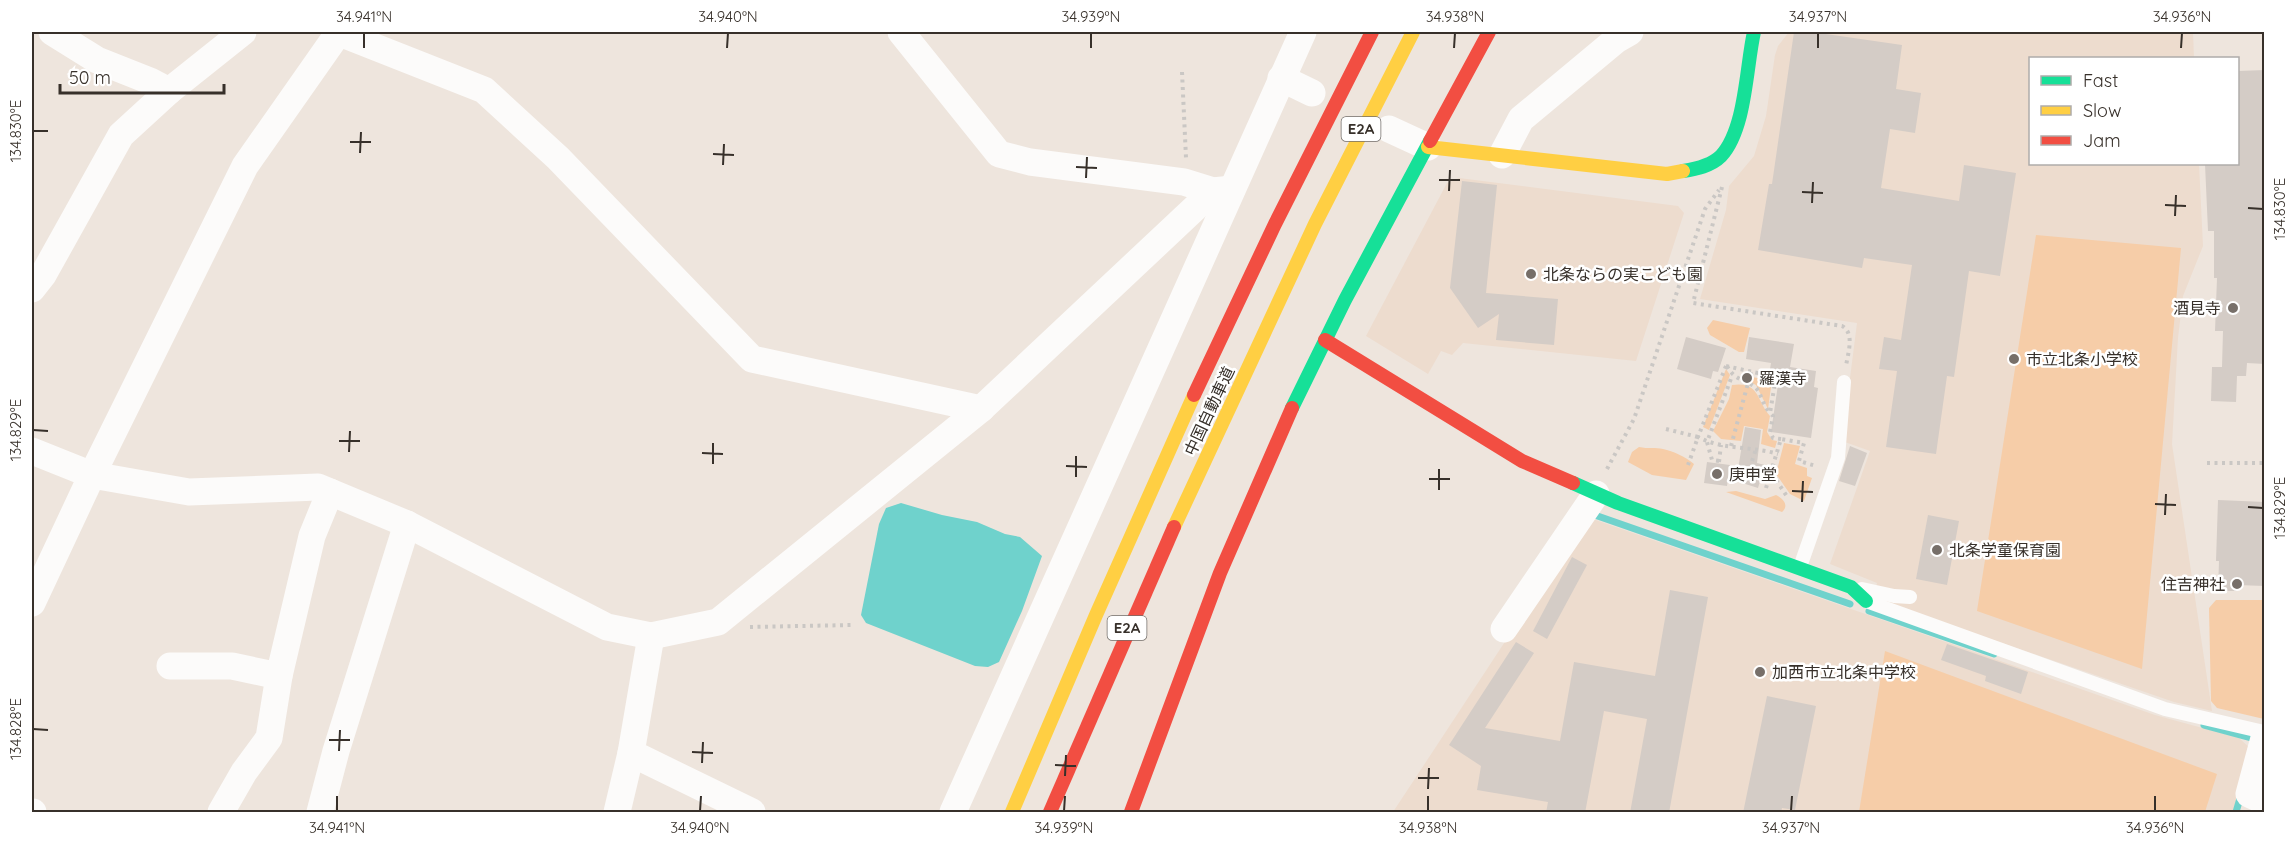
<svg xmlns="http://www.w3.org/2000/svg" width="2296" height="844" font-family="Quicksand,'Noto Sans JP',sans-serif">
<rect width="100%" height="100%" fill="#eee5dd"/>
<!-- built -->
<g fill="#eddcce">
<polygon points="1789,32 2193,32 2194,58 2030,58 2030,164 2199,164 2203,246 2183,296 2178,338 2172,444 2212,711 2174,702 1874,599 1877,583 1830,564 1870,451 1842,441 1857,323 1700,299 1726,210 1729,186 1754,156 1766,116 1775,55 1778,46"/>
<polygon points="1459,178 1678,206 1684,213 1636,361 1463,343 1452,355 1441,351 1428,374 1366,336 1447,183"/>
<polygon points="1587,517 2155,715 2239,738 2251,749 2251,756 2234,812 1393,812"/>
</g>
<!-- green -->
<g fill="#f6cda8">
<polygon points="2036,235 2181,248 2142,669 1977,611"/>
<polygon points="1713,320 1750,328 1744,352 1739,352 1710,335 1707,328"/>
<polygon points="1726,369 1730,375 1709,430 1703,427"/>
<polygon points="1751,377 1772,380 1768,409 1756,385 1750,382"/>
<path d="M 1732,385 C 1760,381 1756,400 1770,416 L 1767,432 L 1772,440 L 1777,441 L 1775,448 L 1761,444 L 1763,429 L 1744,426 L 1741,441 L 1721,439 L 1713,431 L 1729,399 Z"/>
<polygon points="1784,443 1800,446 1795,464 1807,468 1807,476 1812,478 1804,501 1790,494 1776,474"/>
<path d="M 1639,447 C 1648,449 1656,447 1663,449 C 1673,451 1686,457 1694,464 L 1686,480 L 1652,475 L 1628,462 L 1632,452 Z"/>
<path d="M 1736,491 L 1765,499 L 1776,495 C 1782,498 1790,505 1782,512 L 1726,492 Z"/>
<polygon points="2216,600 2264,600 2264,719 2217,708 2211,701 2209,608"/>
<polygon points="1885,651 2217,774 2205,812 1859,812"/>
</g>
<!-- water -->
<polygon fill="#6fd2cc" points="901,503 942,515 977,522 1005,534 1020,537 1042,556 1022,611 999,662 988,667 975,666 866,623 861,615 879,524 886,508"/>
<g fill="none" stroke-linecap="round" stroke-linejoin="round">
<!-- stream -->
<g stroke="#6fd2cc" stroke-width="7">
<polyline points="1589,513 1850,604"/>
<polyline points="1869,611 1994,654"/>
<polyline points="2204,725 2252,738 2256,741"/>
<polyline points="2236,812 2241,795"/>
</g>
</g>
<!-- building -->
<g fill="#d4ccc6">
<polygon points="1794,32 1812,32 1902,45 1896,89 1921,93 1915,133 1890,129 1881,188 1959,201 1964,165 2016,173 2000,276 1969,271 1954,377 1947,376 1936,454 1886,447 1897,371 1879,369 1884,337 1901,340 1912,265 1864,258 1862,268 1758,250 1769,184 1772,184"/>
<polygon points="2265,70 2265,364 2247,363 2246,376 2237,376 2236,402 2211,401 2212,367 2222,367 2223,331 2215,331 2217,278 2214,278 2214,231 2208,231 2205,164 2238,164 2238,71"/>
<polygon points="1462,181 1497,185 1486,293 1558,299 1554,345 1496,340 1499,314 1478,328 1450,288"/>
<polygon points="1686,337 1726,348 1718,372 1713,371 1711,379 1677,369"/>
<polygon points="1749,337 1794,344 1790,367 1816,371 1814,387 1818,388 1811,438 1771,432 1780,371 1770,369 1771,363 1746,359"/>
<polygon points="1745,427 1761,430 1757,463 1765,465 1758,488 1736,481"/>
<polygon points="1850,446 1867,453 1855,486 1839,481"/>
<polygon points="1707,462 1730,465 1727,486 1704,483"/>
<polygon points="2218,500 2265,502 2265,586 2237,585 2237,591 2218,591 2219,561 2216,561"/>
<polygon points="1928,515 1959,521 1947,585 1916,579"/>
<polygon points="1572,557 1587,565 1547,639 1533,631"/>
<polygon points="1670,590 1708,597 1669,813 1630,813 1647,719 1604,711 1585,813 1546,813 1548,802 1477,790 1481,766 1449,745 1516,642 1534,653 1485,728 1560,741 1574,662 1655,676"/>
<polygon points="1947,644 2028,672 2021,694 1985,681 1986,676 1941,660"/>
<polygon points="1767,696 1816,706 1795,810 1782,808 1781,813 1743,813"/>
</g>
<g fill="none" stroke-linecap="round" stroke-linejoin="round">
<!-- path -->
<g stroke="#cac7c4" stroke-width="4" stroke-dasharray="3 4.5" stroke-linecap="butt">
<polyline points="1182,72 1186,158"/>
<path d="M 1722,187 L 1693,303 L 1842,326 C 1855,333 1848,353 1846,366"/>
<path d="M 1726,366 L 1698,437 C 1722,450 1752,446 1778,454"/>
<polyline points="1726,366 1776,377 1770,413 1773,416 1770,432 1773,438 1781,439"/>
<path d="M 1727,366 C 1735,381 1743,378 1755,387 C 1761,392 1762,404 1770,413"/>
<polyline points="1666,429 1698,437 1688,465"/>
<polyline points="1731,446 1751,372"/>
<polyline points="1719,461 1712,460 1707,442 1732,376"/>
<polyline points="1752,461 1756,449"/>
<polyline points="1719,462 1721,445"/>
<polyline points="2207,463 2264,463"/>
<polyline points="1607,469 1634,419 1705,209 1719,190"/>
<polyline points="1772,474 1788,498"/>
<polyline points="1766,488 1781,439 1804,443 1799,461 1816,466"/>
<polyline points="750,627 852,625"/>
</g>
<!-- lane -->
<g stroke="#fcfbfa" stroke-width="14">
<polyline points="1800,567 1838,458 1844,382"/>
<polyline points="1862,589 1894,596 1910,597"/>
<polyline points="1866,601 2165,709 2264,732"/>
</g>
<!-- street -->
<g stroke="#fcfbfa" stroke-width="27">
<polyline points="52,32 97,60 150,81 169,91"/>
<polyline points="337,32 484,90 558,158 752,359 981,409"/>
<polyline points="901,32 999,154 1030,162 1184,182 1213,191"/>
<polyline points="1281,78 1312,93"/>
<polyline points="1389,129 1428,147"/>
<polyline points="1502,155 1521,119 1616,40 1630,32"/>
<polyline points="32,289 43,275 121,135 169,91 243,32"/>
<polyline points="32,451 92,475 189,492 318,487 407,524 607,627 651,636 718,622 981,409 1213,191 1232,189"/>
<polyline points="32,603 92,475 245,166 339,32"/>
<polyline points="1504,629 1596,494"/>
<polyline points="170,666 232,666 279,676"/>
<polyline points="2264,738 2249,794 2264,801"/>
<polyline points="631,753 752,812"/>
<polyline points="32,812 33,812"/>
<polyline points="221,812 244,772 269,738 279,676 312,536 330,492"/>
<polyline points="320,812 336,751 407,524"/>
<polyline points="617,812 631,753 651,636"/>
<polyline points="953,812 1303,32"/>
</g>
<!-- fast -->
<g stroke="#16e098" stroke-width="14">
<path d="M 1683,171 C 1696,169 1711,166 1721,156 C 1746,129 1746,67 1754,32"/>
<polyline points="1292,408 1345,300 1430,141"/>
<polyline points="1573,483 1618,503 1851,587 1866,601"/>
</g>
<!-- slow -->
<g stroke="#ffcf43" stroke-width="14">
<polyline points="1428,147 1667,174 1683,171"/>
<polyline points="1174,527 1315,224 1413,32"/>
<polyline points="1012,812 1096,615 1194,395"/>
</g>
<!-- jam -->
<g stroke="#f24e42" stroke-width="14">
<polyline points="1430,141 1489,32"/>
<polyline points="1325,340 1522,461 1573,483"/>
<polyline points="1194,395 1275,224 1372,32"/>
<polyline points="1050,812 1174,527"/>
<polyline points="1131,812 1220,573 1292,408"/>
</g>
</g>
<!-- ticks -->
<path fill="none" stroke="#37302a" stroke-width="2" d="M 364,48 L 364,33M 727,48 L 728,33M 1091,48 L 1091,33M 1454,48 L 1455,33M 1818,48 L 1818,33M 2181,48 L 2182,33M 33,131 L 48,131M 350,142 L 371,142M 360,153 L 361,132M 713,154 L 734,155M 723,165 L 724,144M 1076,167 L 1097,168M 1086,178 L 1087,157M 1439,180 L 1460,180M 1449,191 L 1450,170M 1802,192 L 1823,193M 1812,203 L 1813,182M 2165,205 L 2186,206M 2248,208 L 2263,209M 2175,216 L 2176,195M 33,430 L 48,431M 339,441 L 360,441M 349,452 L 350,431M 702,453 L 723,454M 713,464 L 713,443M 1066,466 L 1087,467M 1076,477 L 1076,456M 1429,479 L 1450,479M 1439,490 L 1439,469M 1792,491 L 1813,492M 1802,502 L 1803,481M 2155,504 L 2176,505M 2248,507 L 2263,508M 2165,515 L 2166,494M 33,729 L 48,730M 329,740 L 350,740M 339,751 L 340,730M 692,752 L 713,753M 702,763 L 703,742M 1055,765 L 1076,766M 1065,776 L 1066,755M 1418,778 L 1439,778M 1428,789 L 1429,768M 337,811 L 337,796M 700,811 L 701,796M 1064,811 L 1065,796M 1428,811 L 1428,796M 1791,811 L 1792,796M 2155,811 L 2155,796"/>
<!-- markers -->
<g fill="#776f69" stroke="#fff" stroke-width="2">
<circle cx="1531" cy="274" r="6"/>
<circle cx="2233" cy="308" r="6"/>
<circle cx="2014" cy="359" r="6"/>
<circle cx="1747" cy="378" r="6"/>
<circle cx="1717" cy="474" r="6"/>
<circle cx="1937" cy="550" r="6"/>
<circle cx="2237" cy="584" r="6"/>
<circle cx="1760" cy="672" r="6"/>
</g>
<g text-anchor="middle" stroke-width="5" stroke-linejoin="round" paint-order="stroke">
<!-- shield labels -->
<g fill="#fff" stroke="#736e6a" stroke-width="1.5">
<rect x="1341.5" y="117" width="39" height="24" rx="4.5"/>
<rect x="1107.5" y="616" width="39" height="24" rx="4.5"/>
</g>
<g font-size="15" font-weight="bold" fill="#37302a">
<text x="1361" y="134">E2A</text>
<text x="1127" y="633">E2A</text>
</g>
<!-- poi labels -->
<g font-size="16" fill="#37302a" stroke="#fff" text-anchor="start">
<text x="1543" y="280">北条ならの実こども園</text>
<text x="2221" y="314" text-anchor="end">酒見寺</text>
<text x="2026" y="365">市立北条小学校</text>
<text x="1759" y="384">羅漢寺</text>
<text x="1729" y="480">庚申堂</text>
<text x="1949" y="556">北条学童保育園</text>
<text x="2225" y="590" text-anchor="end">住吉神社</text>
<text x="1772" y="678">加西市立北条中学校</text>
</g>
<!-- street labels -->
<g font-size="16" fill="#37302a" stroke="#fff">
<text transform="translate(1209 411) rotate(-65)" y="6">中国自動車道</text>
</g>
</g>
<!-- border -->
<rect width="2296" height="844" fill="none" stroke="#ffffff" stroke-width="66"/>
<!-- legend -->
<rect x="2029" y="57" width="210" height="108" fill="#ffffff" stroke="#afacaa" stroke-width="1.5"/>
<rect x="2041" y="76" width="30" height="9" fill="#16e098" stroke="#afacaa" stroke-width="1.5"/>
<text x="2083" y="87" font-size="18" fill="#37302a">Fast</text>
<rect x="2041" y="106" width="30" height="9" fill="#ffcf43" stroke="#afacaa" stroke-width="1.5"/>
<text x="2083" y="117" font-size="18" fill="#37302a">Slow</text>
<rect x="2041" y="136" width="30" height="9" fill="#f24e42" stroke="#afacaa" stroke-width="1.5"/>
<text x="2083" y="147" font-size="18" fill="#37302a">Jam</text>
<!-- scale -->
<path d="M60 84v9h164v-9" fill="none" stroke="#37302a" stroke-width="3"/>
<text x="69" y="84" font-size="18" fill="#37302a" stroke="#ffffff" stroke-width="4.5" paint-order="stroke">50 m</text>
<rect x="33" y="33" width="2230" height="778" fill="none" stroke="#37302a" stroke-width="2"/>
<g font-size="15" text-anchor="middle" fill="#37302a">
<text x="364" y="22">34.941°N</text>
<text x="728" y="22">34.940°N</text>
<text x="1091" y="22">34.939°N</text>
<text x="1455" y="22">34.938°N</text>
<text x="1818" y="22">34.937°N</text>
<text x="2182" y="22">34.936°N</text>
<text transform="translate(16 131) rotate(-90)" y="5">134.830°E</text>
<text transform="translate(2280 209) rotate(-90)" y="5">134.830°E</text>
<text transform="translate(16 430) rotate(-90)" y="5">134.829°E</text>
<text transform="translate(2280 508) rotate(-90)" y="5">134.829°E</text>
<text transform="translate(16 729) rotate(-90)" y="5">134.828°E</text>
<text x="337" y="833">34.941°N</text>
<text x="700" y="833">34.940°N</text>
<text x="1064" y="833">34.939°N</text>
<text x="1428" y="833">34.938°N</text>
<text x="1791" y="833">34.937°N</text>
<text x="2155" y="833">34.936°N</text>
</g>
</svg>
